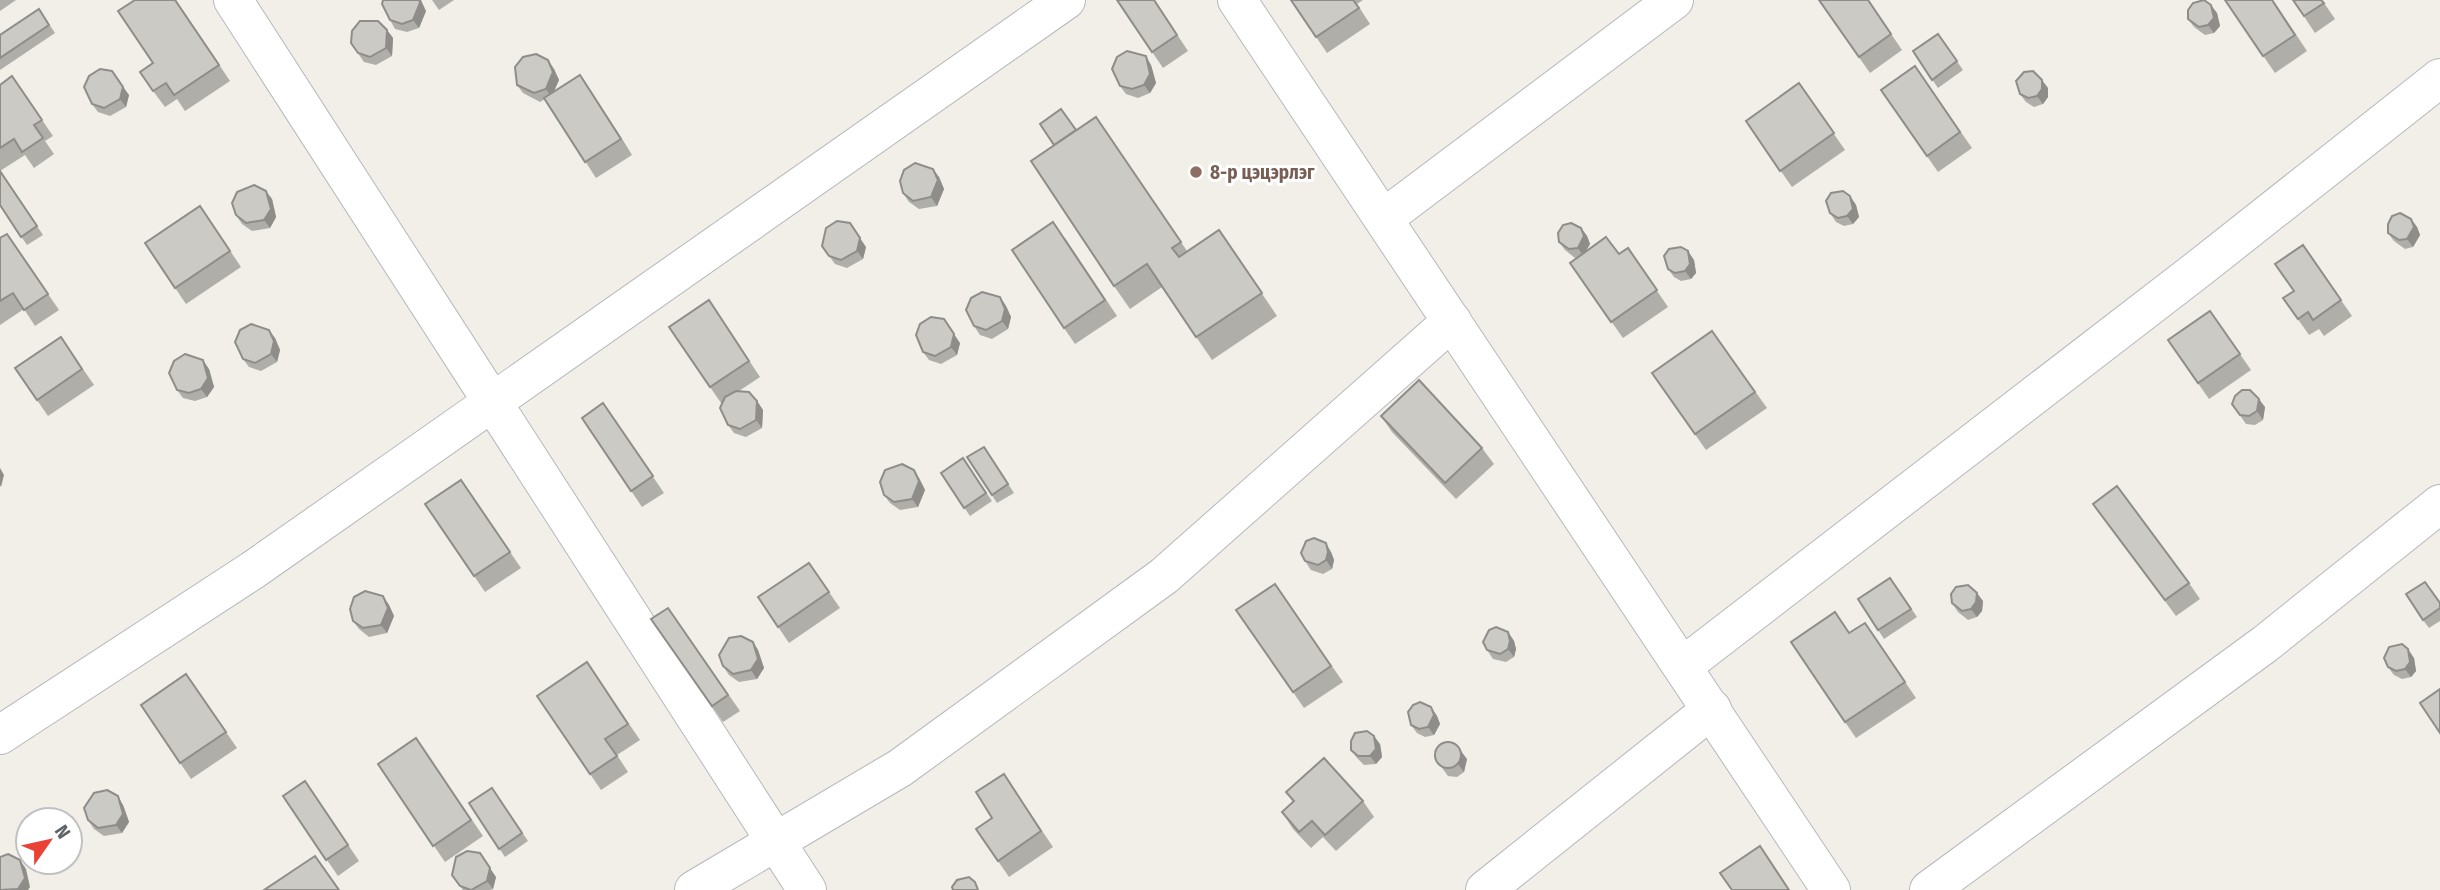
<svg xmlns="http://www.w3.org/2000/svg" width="2440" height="890" font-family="'Fira Sans Condensed',sans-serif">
<rect width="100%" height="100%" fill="#f1efe8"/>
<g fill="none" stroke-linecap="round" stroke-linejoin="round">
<defs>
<g id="street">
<polyline points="233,0 807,890"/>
<polyline points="1237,0 1831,890"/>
<polyline points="1384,218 1674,0"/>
<polyline points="1683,666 2197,270 2440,78"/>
<polyline points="0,735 253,570 1066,0"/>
<polyline points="694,890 900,768 1164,576 1452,321"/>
<polyline points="1485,890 1712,709"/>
<polyline points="1929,890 2265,644 2440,504"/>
</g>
</defs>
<!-- street casing -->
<use href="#street" stroke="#b5b8bc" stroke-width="40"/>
<!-- street -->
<use href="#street" stroke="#fff" stroke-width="38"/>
</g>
<!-- wall -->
<g fill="#afaea9">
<polygon points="0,0 16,0 0,11"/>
<polygon points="176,0 230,81 185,111 177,99 165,107 153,91 153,63"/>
<polygon points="432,0 454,0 439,10"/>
<polygon points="1117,0 1154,0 1188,51 1163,68"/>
<polygon points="1291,0 1363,0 1357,4 1370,24 1327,53"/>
<polygon points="1819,0 1868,0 1902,50 1870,73"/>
<polygon points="2225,0 2273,0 2307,51 2275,73"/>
<polygon points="2293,0 2322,0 2335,19 2315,33"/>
<polygon points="39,9 55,33 0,70 0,35"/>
<polygon points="426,11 419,28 407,32 395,29 390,20"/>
<polygon points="2217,13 2220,26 2214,33 2205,35 2194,27 2188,19"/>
<polygon points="387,30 393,38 392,56 376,65 364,62 351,43"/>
<polygon points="1938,34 1963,70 1938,88 1913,51"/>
<polygon points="1151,65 1156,83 1150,93 1138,98 1126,94 1120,86"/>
<polygon points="1915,66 1972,148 1938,172 1881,90"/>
<polygon points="554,69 559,80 554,92 580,75 632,155 596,178 545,99 540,102 523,93 517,85"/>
<polygon points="12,76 53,136 45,141 54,154 34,168 25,155 0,171 43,235 27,245 0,205 0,85"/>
<polygon points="1799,83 1845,150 1792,187 1746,121"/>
<polygon points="2048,88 2048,97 2043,104 2034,107 2026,102 2020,94"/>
<polygon points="129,95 126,107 110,116 98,112 92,104"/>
<polygon points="1096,117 1187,251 1219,230 1277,316 1212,360 1162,287 1130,309 1114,286 1076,130"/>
<polygon points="939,177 944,189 937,206 919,209 909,202 903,193"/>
<polygon points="1850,196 1856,205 1859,217 1853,224 1844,226 1836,222 1830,213"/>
<polygon points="272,199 276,217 270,228 252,231 242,224 236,215"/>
<polygon points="200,206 241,267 186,304 145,243"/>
<polygon points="2411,219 2417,227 2420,235 2413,247 2405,249 2394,241 2388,233"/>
<polygon points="1581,228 1587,236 1590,244 1586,251 1619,254 1628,248 1668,307 1623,338 1570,263 1578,257 1575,258 1565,250 1559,242"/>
<polygon points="7,234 59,310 35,326 24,309 0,325 0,238"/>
<polygon points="1065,238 1117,316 1075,344 1064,328"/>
<polygon points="2303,245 2352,316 2324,336 2319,329 2309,335 2283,298 2293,291"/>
<polygon points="822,246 866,247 863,259 847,268 835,264"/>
<polygon points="1694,260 1696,273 1691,279 1681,281 1674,277 1668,269"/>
<polygon points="1000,297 1006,306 1011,317 1008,329 992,339 980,335 974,326"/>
<polygon points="709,300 760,377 739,391 757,401 763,410 762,428 746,437 734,433 728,425 723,402 721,403 669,327"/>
<polygon points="2210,311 2251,370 2209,399 2168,340"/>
<polygon points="1712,331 1767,408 1706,450 1652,373"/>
<polygon points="61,337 94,385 48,416 15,368"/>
<polygon points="275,338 280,350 277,362 261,371 249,367 243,359"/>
<polygon points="960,343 957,355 941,364 929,360 923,352"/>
<polygon points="209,369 214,387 207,397 195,401 183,398 177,390"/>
<polygon points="603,403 664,493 642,507 582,418"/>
<polygon points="2232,404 2265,407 2263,420 2255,425 2246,424"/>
<polygon points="1381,416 1482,448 1494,464 1456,499 1392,432"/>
<polygon points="984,447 1014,493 997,503 967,457"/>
<polygon points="963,458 992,501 970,516 941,473"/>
<polygon points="919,478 925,490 918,507 900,510 890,503 884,495"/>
<polygon points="461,480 521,568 485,592 425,504"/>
<polygon points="2093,504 2189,583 2200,599 2176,616"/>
<polygon points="1331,552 1334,560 1332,569 1323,574 1311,570 1305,561"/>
<polygon points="809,563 840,608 789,643 758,597"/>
<polygon points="1890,578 1917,617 1884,639 1858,599"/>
<polygon points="1275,584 1343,682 1304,708 1236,610"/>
<polygon points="383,596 389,605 394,616 387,633 369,637 359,629 353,621"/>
<polygon points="1983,601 1982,611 1977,617 1968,620 1958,612 1952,603"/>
<polygon points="2440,603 2440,621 2429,628 2423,620"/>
<polygon points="668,608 740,711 723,722 651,619"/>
<polygon points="1865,623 1916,698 1856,738 1845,722 1850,633"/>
<polygon points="1508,632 1514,641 1516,649 1514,657 1506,662 1493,659 1487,650"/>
<polygon points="753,642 758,650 764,668 757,679 739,682 729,675 723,666"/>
<polygon points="2414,658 2416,671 2411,677 2402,679 2394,675 2388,667"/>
<polygon points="587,662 640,740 617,755 628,772 601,790 537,696"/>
<polygon points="186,674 237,748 191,779 141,705"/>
<polygon points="1431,707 1437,716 1440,724 1434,735 1425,737 1417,733 1411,725"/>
<polygon points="416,738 483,836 445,862 378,764"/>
<polygon points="1380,744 1382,757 1376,764 1364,765 1357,758 1351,750"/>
<polygon points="1434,757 1467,759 1464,772 1457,777 1448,776"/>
<polygon points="1004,774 1053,847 1009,877 976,829 992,818"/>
<polygon points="305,781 359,861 338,876 283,796"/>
<polygon points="492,788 528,841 505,857 469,803"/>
<polygon points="1286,792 1363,801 1374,817 1336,851 1323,837 1311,848 1293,829 1282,812 1293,802"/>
<polygon points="123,805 129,822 122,833 104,836 94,829 88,820"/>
<polygon points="452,875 496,877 493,889 491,890 463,890"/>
</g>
<!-- shaded-wall -->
<g fill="#8f8d8a">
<polygon points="419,0 421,0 426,11 419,28 413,20"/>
<polygon points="2211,5 2217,13 2220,26 2214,33 2208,25"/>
<polygon points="387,30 393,38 392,56 386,48"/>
<polygon points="1146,56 1151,65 1156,83 1150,93 1144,85"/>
<polygon points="548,60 554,69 559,80 551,97 546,89"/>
<polygon points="112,71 129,95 126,107 120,99"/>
<polygon points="580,75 591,91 632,155 621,139"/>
<polygon points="2042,80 2048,88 2048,97 2043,104 2037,96"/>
<polygon points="933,169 939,177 944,189 937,206 931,197"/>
<polygon points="266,191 272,199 276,217 270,228 264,220"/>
<polygon points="1850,196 1856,205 1859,217 1853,224 1847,216"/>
<polygon points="2411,219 2417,227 2420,235 2413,247 2407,239"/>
<polygon points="850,223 866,247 863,259 857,251"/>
<polygon points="1581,228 1587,236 1590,244 1583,256 1578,248"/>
<polygon points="1688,251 1694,260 1696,273 1691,279 1685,271"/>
<polygon points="1000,297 1006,306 1011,317 1008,329 1002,321"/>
<polygon points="944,319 960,343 957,355 951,347"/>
<polygon points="269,330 275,338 280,350 277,362 271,354"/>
<polygon points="203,360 209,369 214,387 207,397 201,389"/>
<polygon points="2259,399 2265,407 2263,420 2257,411"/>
<polygon points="757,401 763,410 762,428 756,420"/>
<polygon points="0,468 4,475 1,487 0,485"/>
<polygon points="914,470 919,478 925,490 918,507 912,499"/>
<polygon points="1326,543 1331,552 1334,560 1332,569 1326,560"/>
<polygon points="1977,593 1983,601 1982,611 1977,617 1971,609"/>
<polygon points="383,596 389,605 394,616 387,633 381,625"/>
<polygon points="1508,632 1514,641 1516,649 1514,657 1508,649"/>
<polygon points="753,642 758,650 764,668 757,679 751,670"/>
<polygon points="2408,649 2414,658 2416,671 2411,677 2405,669"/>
<polygon points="1431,707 1437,716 1440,724 1434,735 1428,727"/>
<polygon points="1374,736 1380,744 1382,757 1376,764 1370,756"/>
<polygon points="1461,751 1467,759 1464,772 1458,764"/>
<polygon points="118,796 123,805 129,822 122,833 116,825"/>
<polygon points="480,853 496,877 493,889 487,881"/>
<polygon points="20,860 26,869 30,887 28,890 19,890 18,889"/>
</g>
<!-- building -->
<g fill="#cccac5" stroke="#8f8d8a" stroke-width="2">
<polygon points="135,0 175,0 219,65 174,95 166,83 153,91 140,72 153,63 118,11"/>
<polygon points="383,0 419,0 420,3 413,20 402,24 390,20 382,4"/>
<polygon points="1117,0 1154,0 1177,35 1152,52"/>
<polygon points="1291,0 1353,0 1359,8 1316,37"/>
<polygon points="1819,0 1868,0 1891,34 1859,57"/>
<polygon points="2204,0 2211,5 2214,18 2208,25 2199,27 2188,19 2188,10 2193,3"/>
<polygon points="2225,0 2272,0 2295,35 2263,56"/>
<polygon points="2293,0 2321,0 2324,3 2304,16"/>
<polygon points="39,9 49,25 0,58 0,35"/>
<polygon points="360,21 378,21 387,30 386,48 370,57 358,53 351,43 352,31"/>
<polygon points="1938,34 1957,61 1932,80 1913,51"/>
<polygon points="1127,51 1146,56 1150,74 1144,85 1132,89 1120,86 1112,69 1117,57"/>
<polygon points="536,54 548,60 553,72 546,89 534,93 517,85 515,67 523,57"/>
<polygon points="1915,66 1960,132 1927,156 1881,90"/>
<polygon points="100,69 112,71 123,87 120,99 104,108 92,104 84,87 89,76"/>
<polygon points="2033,71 2042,80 2042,89 2037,96 2028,98 2020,94 2016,81 2024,72"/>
<polygon points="580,75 621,139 585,162 544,98"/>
<polygon points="12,76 42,120 34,125 43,138 22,152 14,139 0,148 0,85"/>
<polygon points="1799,83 1834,133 1780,171 1746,121"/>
<polygon points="1061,109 1076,130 1054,145 1040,124"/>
<polygon points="1096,117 1181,242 1172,248 1179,257 1219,230 1262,293 1196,337 1147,264 1114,286 1031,161"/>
<polygon points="915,163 933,169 938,180 931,197 913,201 903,193 900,181 904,170"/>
<polygon points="0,171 37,226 21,237 0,205"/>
<polygon points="254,185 266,191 271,209 264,220 246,223 236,215 232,203 237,192"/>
<polygon points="1843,191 1850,196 1853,209 1847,216 1838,218 1830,213 1826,201 1831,193"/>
<polygon points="200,206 230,251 175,288 145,243"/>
<polygon points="2400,213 2411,219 2414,227 2407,239 2399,240 2388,233 2388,224 2392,216"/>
<polygon points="837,221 850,223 860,238 857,251 841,260 829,256 822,246 826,228"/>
<polygon points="1053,222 1105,300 1064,328 1012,250"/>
<polygon points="1571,223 1581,228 1584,236 1578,248 1569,249 1559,242 1558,233 1563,225"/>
<polygon points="7,234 48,294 24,310 13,293 0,301 0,238"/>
<polygon points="1606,237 1619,254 1628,248 1657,290 1611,322 1570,263"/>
<polygon points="2303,245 2341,300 2313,320 2308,312 2298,319 2283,298 2294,291 2275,264"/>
<polygon points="1681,247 1688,251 1690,264 1685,271 1675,273 1668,269 1664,256 1669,249"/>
<polygon points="982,292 1000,297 1005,309 1002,321 986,330 974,326 966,310 971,298"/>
<polygon points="709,300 749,361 710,387 669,327"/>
<polygon points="2210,311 2240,354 2198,383 2168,340"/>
<polygon points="931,317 944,319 954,334 951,347 935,356 923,352 916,335 920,324"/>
<polygon points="251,324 269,330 274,341 271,354 255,363 243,359 235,342 240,330"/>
<polygon points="1712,331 1755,392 1695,434 1652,373"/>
<polygon points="61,337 82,369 37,400 15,368"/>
<polygon points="185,354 203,360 208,378 201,389 189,393 177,390 169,373 174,361"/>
<polygon points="1419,380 1482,448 1445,483 1381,416"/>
<polygon points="2242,390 2250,390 2259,399 2257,411 2249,416 2240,415 2232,404 2235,396"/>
<polygon points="736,391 749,392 757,401 756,420 740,429 728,425 720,408 725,397"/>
<polygon points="603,403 653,476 631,491 582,418"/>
<polygon points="984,447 1008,484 992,495 967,457"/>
<polygon points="963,458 986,493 964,508 941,473"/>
<polygon points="902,464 914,470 919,481 912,499 894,502 884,495 880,482 885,470"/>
<polygon points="461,480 510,552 474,576 425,504"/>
<polygon points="2117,486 2189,583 2165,600 2093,504"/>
<polygon points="1314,538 1326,543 1328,552 1326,560 1318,565 1305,561 1301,553 1306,541"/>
<polygon points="809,563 829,592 778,627 758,597"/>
<polygon points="1890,578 1911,609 1878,630 1858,599"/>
<polygon points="2425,582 2440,603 2440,608 2423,620 2406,594"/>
<polygon points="1275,584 1331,666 1293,692 1236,610"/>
<polygon points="1968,585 1977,593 1976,602 1971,609 1962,611 1952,603 1951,594 1956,587"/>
<polygon points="365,591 383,596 388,608 381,625 363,628 353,621 350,609 354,597"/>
<polygon points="668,608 728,695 712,706 651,619"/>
<polygon points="1835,612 1849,633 1865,623 1905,682 1845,722 1791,642"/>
<polygon points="1496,627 1508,632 1510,641 1508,649 1500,654 1487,650 1483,642 1489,630"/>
<polygon points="741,636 753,642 758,659 751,670 733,674 723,666 719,655 729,638"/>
<polygon points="2402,644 2408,649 2410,662 2405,669 2396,671 2388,667 2384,658 2389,647"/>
<polygon points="587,662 628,724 605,739 617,756 590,774 537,696"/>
<polygon points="186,674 226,732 180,763 141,705"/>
<polygon points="2440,689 2440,733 2420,703"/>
<polygon points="1420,702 1431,707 1434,715 1428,727 1419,729 1411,725 1408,712 1413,705"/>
<polygon points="1367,731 1374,736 1376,749 1370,756 1358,756 1351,750 1351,741 1355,733"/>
<polygon points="416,738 471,820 433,846 378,764"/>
<circle cx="1448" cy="755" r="13"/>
<polygon points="1324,758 1363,801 1325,835 1312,821 1299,832 1282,812 1294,801 1286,792"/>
<polygon points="1004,774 1041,831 998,861 976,829 992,818 976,792"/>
<polygon points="305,781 348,845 326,860 283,796"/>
<polygon points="492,788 522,833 499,849 469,803"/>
<polygon points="107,790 118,796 123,814 116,825 98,828 88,820 84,808 94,793"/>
<polygon points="1760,846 1789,890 1732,890 1720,873"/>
<polygon points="467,851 480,853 490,868 487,881 471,890 460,886 452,875 456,857"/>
<polygon points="8,854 20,860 25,878 18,889 0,890 0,857"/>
<polygon points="315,856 339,890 264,890"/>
<polygon points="969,877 975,882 978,890 953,890 952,887 957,880"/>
</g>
<!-- markers -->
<circle fill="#8d6e63" stroke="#fff" stroke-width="2.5" cx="1196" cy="172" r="7"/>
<g text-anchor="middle" stroke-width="6" stroke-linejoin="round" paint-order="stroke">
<!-- education labels -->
<g font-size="19" font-weight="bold" fill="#785e54" stroke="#fff" text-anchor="start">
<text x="1210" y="179">8-р цэцэрлэг</text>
</g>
</g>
<!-- north arrow -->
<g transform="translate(49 841) rotate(56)"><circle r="33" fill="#ffffff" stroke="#bfc1c3" stroke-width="2"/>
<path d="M0-5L12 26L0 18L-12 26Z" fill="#ea4335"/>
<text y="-10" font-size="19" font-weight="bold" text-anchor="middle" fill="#5f6368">N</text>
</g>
</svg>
